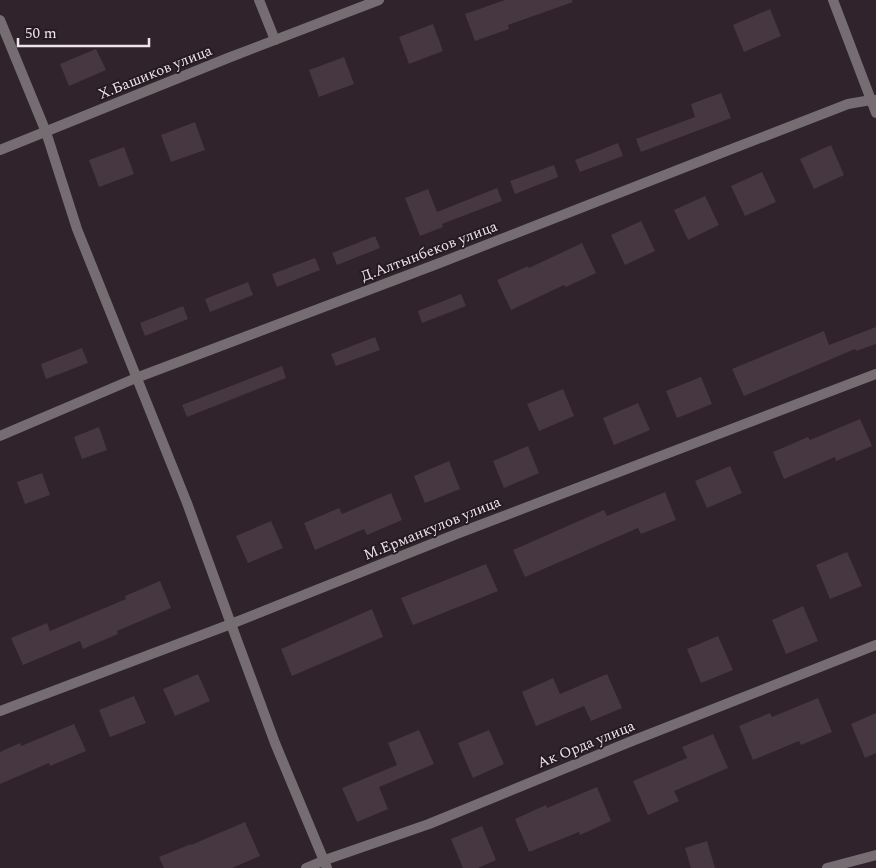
<svg xmlns="http://www.w3.org/2000/svg" width="876" height="868" font-family="Spectral,serif">
<rect width="100%" height="100%" fill="#30232b"/>
<!-- building -->
<g fill="#463740">
<polygon points="505,0 572,0 573,2 508,25 509,29 475,41 465,14"/>
<polygon points="770,9 781,36 744,52 733,25"/>
<polygon points="433,24 443,51 409,64 399,37"/>
<polygon points="96,49 106,70 69,86 60,64"/>
<polygon points="344,57 354,84 319,97 309,70"/>
<polygon points="721,93 731,118 641,152 636,139 695,117 691,104"/>
<polygon points="195,122 205,150 171,162 161,135"/>
<polygon points="618,143 623,156 580,172 575,160"/>
<polygon points="831,145 844,175 814,189 800,159"/>
<polygon points="124,147 134,174 99,187 89,160"/>
<polygon points="554,165 558,177 515,194 510,181"/>
<polygon points="762,172 776,202 745,216 731,186"/>
<polygon points="497,188 502,201 442,224 443,227 420,236 405,198 428,189 437,212"/>
<polygon points="705,196 719,225 688,240 674,210"/>
<polygon points="641,221 655,251 625,265 611,235"/>
<polygon points="375,236 380,248 337,265 332,253"/>
<polygon points="582,243 596,273 566,287 564,285 511,310 497,280 528,266 529,268"/>
<polygon points="315,258 320,270 277,287 272,274"/>
<polygon points="248,282 253,295 210,312 205,299"/>
<polygon points="461,294 466,306 422,323 418,311"/>
<polygon points="183,306 188,319 145,336 140,323"/>
<polygon points="876,327 876,344 856,351 855,349 744,396 732,369 824,331 829,345"/>
<polygon points="375,337 380,350 336,366 331,354"/>
<polygon points="82,348 88,363 46,379 41,364"/>
<polygon points="282,366 286,378 187,417 182,405"/>
<polygon points="701,377 712,404 677,418 666,391"/>
<polygon points="563,389 574,416 539,431 527,404"/>
<polygon points="638,403 650,430 614,445 603,418"/>
<polygon points="860,419 872,446 836,461 835,457 784,479 773,452 808,437 810,440"/>
<polygon points="99,427 107,450 82,459 74,437"/>
<polygon points="528,446 539,473 504,488 493,461"/>
<polygon points="449,461 460,489 425,503 414,476"/>
<polygon points="730,466 742,493 707,508 695,481"/>
<polygon points="42,473 50,495 25,504 17,482"/>
<polygon points="665,492 676,520 641,534 638,528 525,577 513,550 604,510 607,516"/>
<polygon points="391,493 402,520 367,535 364,529 315,550 304,523 339,508 342,514"/>
<polygon points="271,521 283,548 248,563 236,536"/>
<polygon points="847,552 862,586 830,599 816,565"/>
<polygon points="486,564 498,591 413,625 401,598"/>
<polygon points="160,581 171,608 117,631 118,634 83,649 80,641 23,665 11,638 47,623 50,631 126,599 125,596"/>
<polygon points="803,606 818,641 786,654 772,620"/>
<polygon points="372,609 383,637 292,676 281,649"/>
<polygon points="718,636 733,670 701,683 687,649"/>
<polygon points="198,674 210,701 175,716 163,689"/>
<polygon points="607,674 622,708 591,721 584,706 536,726 522,692 553,678 560,694"/>
<polygon points="134,696 146,723 110,737 99,710"/>
<polygon points="818,698 832,732 801,745 799,741 753,760 739,726 770,713 772,717"/>
<polygon points="876,713 876,753 865,758 851,724"/>
<polygon points="74,724 86,751 50,766 49,763 0,784 0,752 20,743 21,746"/>
<polygon points="419,730 434,764 379,787 388,809 357,822 342,788 397,765 388,743"/>
<polygon points="489,730 504,764 473,778 458,743"/>
<polygon points="713,734 728,768 674,791 679,801 648,815 633,781 687,758 682,747"/>
<polygon points="597,787 611,821 580,835 579,832 529,852 515,819 546,805 547,808"/>
<polygon points="245,822 260,856 232,868 164,868 159,857 191,844 191,845"/>
<polygon points="482,826 496,860 478,868 463,868 451,839"/>
<polygon points="707,841 715,868 691,868 685,848"/>
</g>
<g fill="none" stroke-linecap="round" stroke-linejoin="round">
<!-- street -->
<g stroke="#756d72" stroke-width="10">
<polyline points="259,0 275,40"/>
<polyline points="833,0 876,113"/>
<polyline points="0,20 46,132 77,229 187,503 231,624 275,743 327,868"/>
<polyline points="0,150 228,58 379,0"/>
<polyline points="0,436 136,378 437,264 711,157 848,104 871,100 876,100"/>
<polyline points="0,711 231,624 459,533 876,374"/>
<polyline points="306,868 325,860 429,824 632,741 876,645"/>
<polyline points="827,868 876,855"/>
</g>
</g>
<g text-anchor="middle" stroke-width="4" stroke-linejoin="round" paint-order="stroke">
<!-- street labels -->
<g font-size="15" fill="#ede4e9" stroke="#261a22">
<text transform="translate(155 72) rotate(-22)" y="5">Х.Башиков улица</text>
<text transform="translate(429 251) rotate(-21)" y="5">Д.Алтынбеков улица</text>
<text transform="translate(432 528) rotate(-22)" y="5">М.Ерманкулов улица</text>
<text transform="translate(586 744) rotate(-22)" y="5">Ак Орда улица</text>
</g>
</g>
<!-- scale -->
<path d="M18 38v8h131v-8" fill="none" stroke="#ede4e9" stroke-width="2.5"/>
<text x="25" y="38" font-size="15" fill="#ede4e9" stroke="#261a22" stroke-width="4" paint-order="stroke">50 m</text>
</svg>
